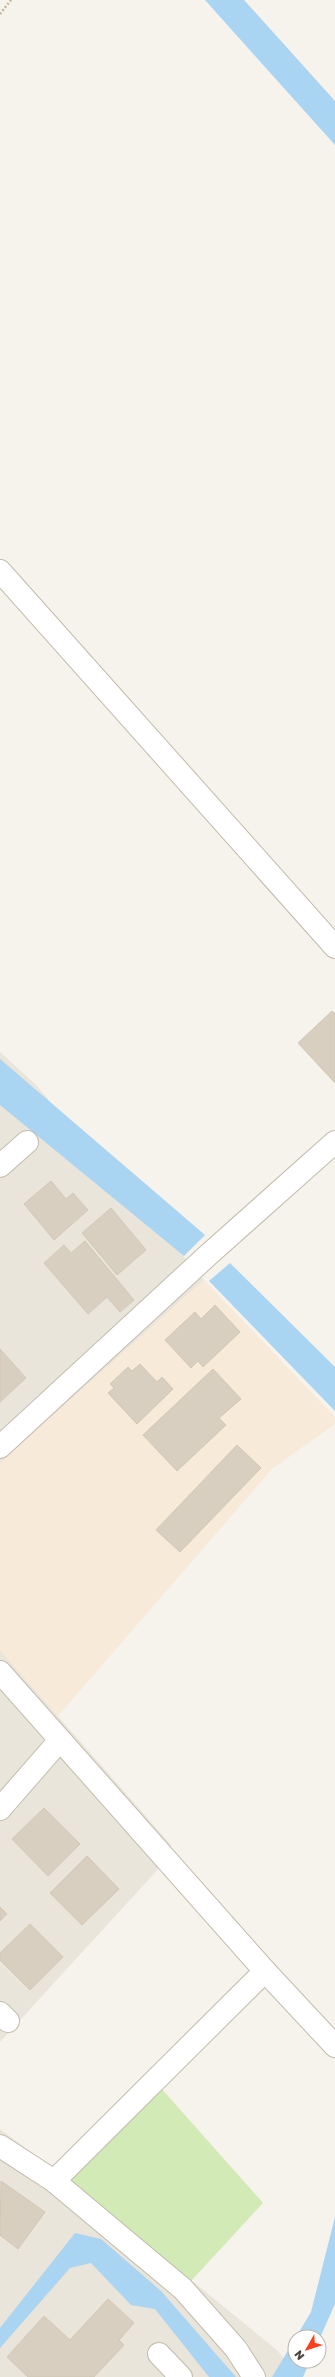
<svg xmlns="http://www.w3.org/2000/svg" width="335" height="2377" font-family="'Golos Text',sans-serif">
<rect width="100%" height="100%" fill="#f6f3ec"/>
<!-- residential -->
<g fill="#eae5da">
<polygon points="0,1052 36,1085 204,1280 0,1463"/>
<polygon points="0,1650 171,1845 160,1867 0,2042"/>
<polygon points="0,2129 70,2181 278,2351 297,2377 0,2377"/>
</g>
<!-- commercial -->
<polygon fill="#f7ead8" points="204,1280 335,1417 335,1424 272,1469 58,1716 0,1650 0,1463"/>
<!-- green -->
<polygon fill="#d2eab5" points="160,2087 263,2203 191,2281 70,2181"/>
<!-- water -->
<g fill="#a9d4f2">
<polygon points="205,0 244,0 335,101 335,145"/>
<polygon points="0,1059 205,1235 184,1256 0,1105"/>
<polygon points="230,1263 335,1367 335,1411 209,1281"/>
<polygon points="335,2217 335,2304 319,2340 319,2337 296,2337 311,2312"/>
<polygon points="75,2233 101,2239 161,2291 236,2377 209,2377 155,2309 131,2305 91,2263 70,2268 0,2348 0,2328"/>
<polygon points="295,2339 295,2361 310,2361 303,2377 272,2377"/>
</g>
<!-- building -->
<g fill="#d8cfc1" stroke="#d3c7b4">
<polygon points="332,1011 335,1014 335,1083 298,1043"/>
<polygon points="51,1181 66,1199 73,1193 88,1210 54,1240 24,1204"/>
<polygon points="111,1208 146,1250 117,1275 82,1233"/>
<polygon points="85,1241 134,1300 120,1312 107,1297 88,1314 44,1263 64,1245 71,1253"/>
<polygon points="215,1305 240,1332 203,1367 198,1361 191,1368 165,1340 195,1312 201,1319"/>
<polygon points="0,1349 26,1378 0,1402"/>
<polygon points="140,1364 157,1382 162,1377 173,1389 137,1424 108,1393 114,1388 110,1384 128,1367 132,1371"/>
<polygon points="213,1369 241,1399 219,1418 226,1425 177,1471 143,1435"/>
<polygon points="237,1445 261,1468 180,1552 156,1530"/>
<polygon points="44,1808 80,1844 48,1876 12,1839"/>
<polygon points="87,1856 119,1889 82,1925 50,1893"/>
<polygon points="0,1907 7,1914 0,1921"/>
<polygon points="30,1924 63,1957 30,1990 0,1960 0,1953"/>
<polygon points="1,2181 45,2212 18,2249 0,2235"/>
<polygon points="108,2299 134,2323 119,2340 124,2345 94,2377 28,2377 7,2357 44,2316 70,2340"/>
</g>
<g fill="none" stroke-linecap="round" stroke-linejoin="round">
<defs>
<g id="street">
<polyline points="0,571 335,947"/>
<polyline points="0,1166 27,1142"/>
<polyline points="0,1447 207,1256 335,1142"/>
<polyline points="0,1672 265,1971 335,2046"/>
<polyline points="0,1809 60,1740"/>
<polyline points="0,2013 8,2021"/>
<polyline points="0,2146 54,2181 183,2289 236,2349 254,2377"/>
<polyline points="54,2181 265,1971"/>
<polyline points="159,2354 181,2377"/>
</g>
</defs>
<!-- street casing -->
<use href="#street" stroke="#c2bbae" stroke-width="24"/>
<!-- path -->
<polyline stroke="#c4b79f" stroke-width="2.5" stroke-dasharray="2 2" stroke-linecap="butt" points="0,14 11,0"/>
<!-- street -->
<use href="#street" stroke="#fff" stroke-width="22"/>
</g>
<!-- north arrow -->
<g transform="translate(307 2349) rotate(231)"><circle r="19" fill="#ffffff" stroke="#b7b4b0"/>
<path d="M0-3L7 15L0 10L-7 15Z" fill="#fc3f1d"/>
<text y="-6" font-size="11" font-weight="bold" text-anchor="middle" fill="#4b4439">N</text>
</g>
</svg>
